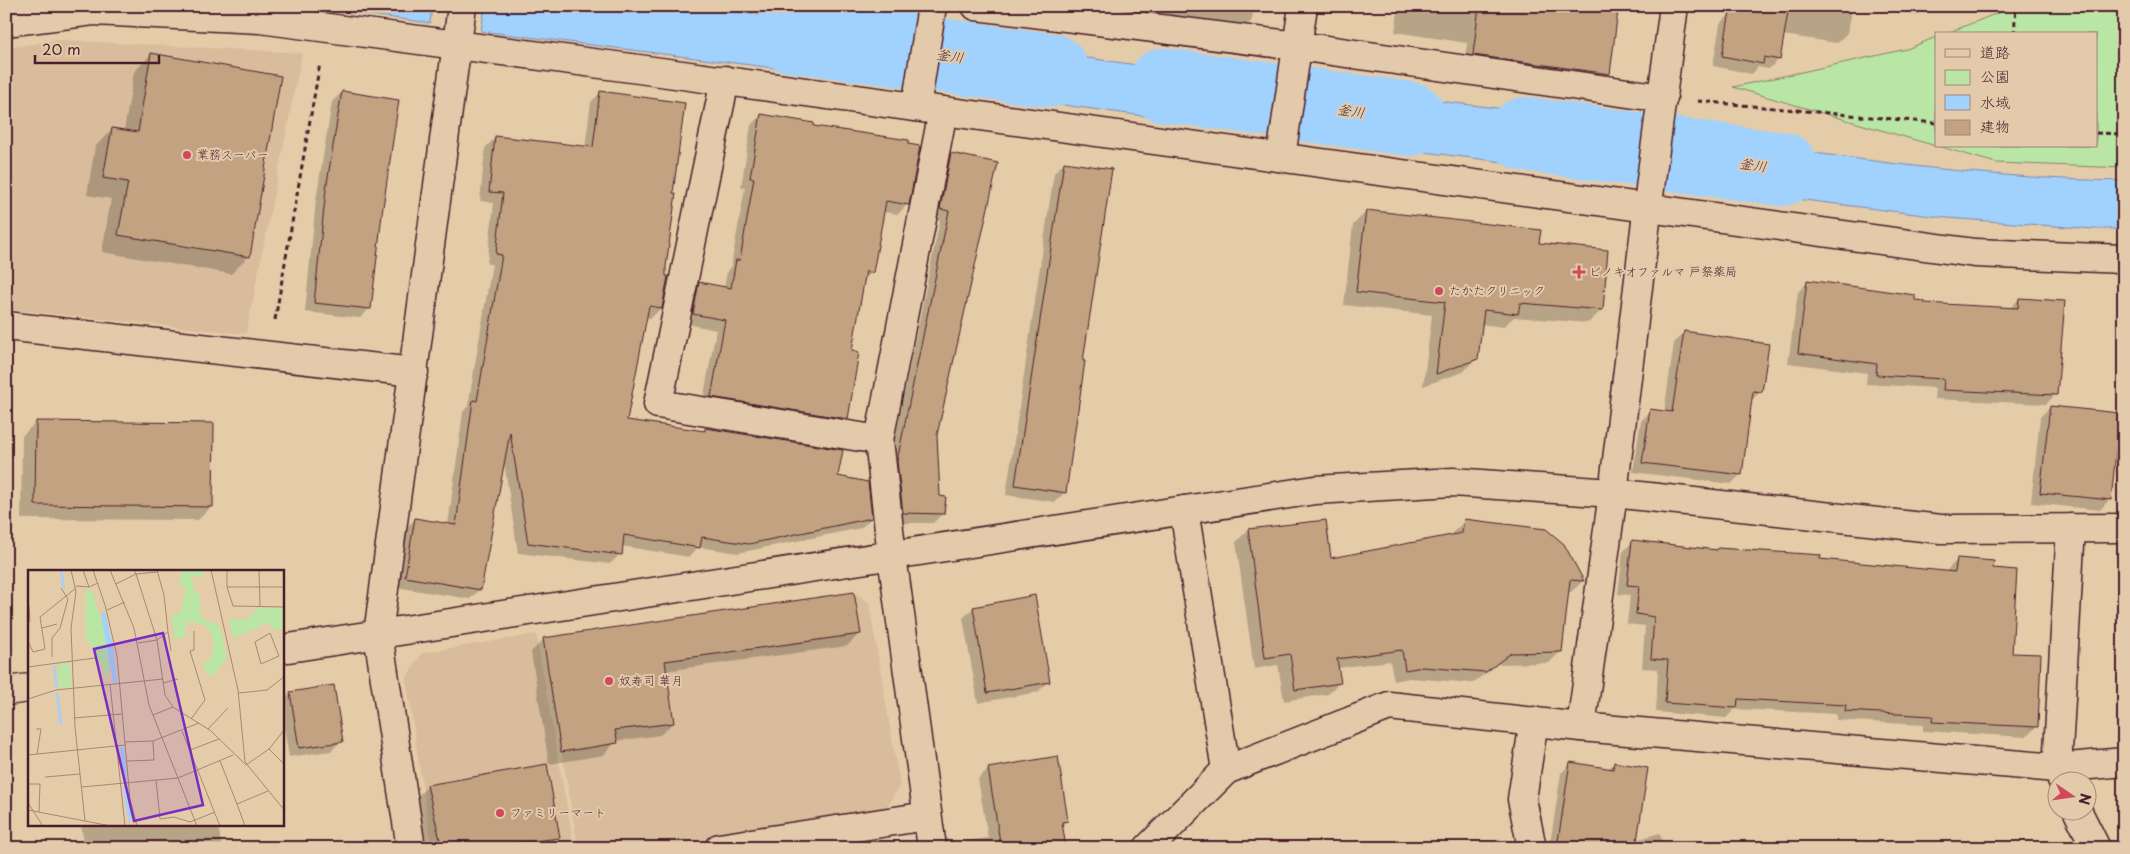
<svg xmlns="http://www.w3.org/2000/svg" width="2130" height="854" font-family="'Playpen Sans','Klee One',sans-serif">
<rect width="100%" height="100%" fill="#e5cca8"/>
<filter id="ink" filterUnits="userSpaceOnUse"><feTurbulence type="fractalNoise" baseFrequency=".02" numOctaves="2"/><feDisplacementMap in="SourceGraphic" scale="10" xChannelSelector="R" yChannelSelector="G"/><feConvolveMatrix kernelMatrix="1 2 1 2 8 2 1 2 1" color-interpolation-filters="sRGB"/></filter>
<g filter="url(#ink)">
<!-- built -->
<g fill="#d8bc9b">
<polygon points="58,40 302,53 246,334 6,309 6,48"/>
<polygon points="854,592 869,603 900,786 883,813 659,848 578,848 543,638"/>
<polygon points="536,634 574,847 432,848 406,678 422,653"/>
</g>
<!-- green -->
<g fill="#b9e6a4" stroke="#828268">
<polygon points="2015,6 2124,6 2124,168 1996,163 1938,146 2096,146 2096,34 1945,34"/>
<polygon points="1936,37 1936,146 1733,87 1907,49"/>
</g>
<!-- water -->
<g fill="#a1d1fd" stroke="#7e8aa9">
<polygon points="306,6 432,6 430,23"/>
<polygon points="485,6 693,6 892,33 885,82 481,31"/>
<polygon points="953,39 1265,83 1260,132 947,89"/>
<polygon points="1313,86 1630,124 1621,177 1306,137"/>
<path d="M 1684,134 C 1829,155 1976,179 2124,181 L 2124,229 L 2094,229 L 1947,218 L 1677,184 Z"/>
</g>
<!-- shadow -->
<g fill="#0003">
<polygon points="1084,6 1254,6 1252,20 1242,30"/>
<polygon points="1399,6 1617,6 1608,73 1598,83 1464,65 1467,43 1395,32"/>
<polygon points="1730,6 1852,6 1847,33 1837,43 1783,35 1779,59 1769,69 1758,67 1752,74 1713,66 1720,24 1728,16"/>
<polygon points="1870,6 1926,6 1918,15"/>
<polygon points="1942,6 1957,6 1955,9"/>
<polygon points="151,54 280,77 248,257 231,274 102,252 111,199 87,195 95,147 112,129 124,131 134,72"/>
<polygon points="342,92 381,214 370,308 360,318 305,312 316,200 332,102"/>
<polygon points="601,92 672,194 661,308 651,318 645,317 625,421 703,432 706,429 837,477 871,518 861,528 738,553 698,547 689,557 621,546 620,554 610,564 518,553 504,462 480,589 470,599 395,587 405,529 415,519 448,525 463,412 468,406 492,264 487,264 494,203 480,201 485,148 495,138 585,148 591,102"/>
<polygon points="761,115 812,127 908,204 898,214 882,212 872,272 863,281 851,351 847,418 837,428 702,406 716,330 683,323 690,293 700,283 724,288 727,271 731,266 745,188 741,187 751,125"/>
<polygon points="951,154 996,164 936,435 939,497 943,513 933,523 893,523 888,472 940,220 931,219 941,164"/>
<polygon points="1064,163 1081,362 1065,492 1055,502 1006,495 1054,173"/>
<polygon points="1367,211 1538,245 1602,310 1588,323 1514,317 1503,327 1481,324 1477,358 1463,372 1423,386 1432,315 1344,305 1353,225"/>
<polygon points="1808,282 1923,305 2010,308 2019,299 2056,394 2046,404 1934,399 1935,388 1866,384 1867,373 1788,363 1798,292"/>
<polygon points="1684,333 1761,391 1750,402 1741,474 1731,484 1633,472 1641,421 1651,411 1664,413 1674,343"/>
<polygon points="2050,407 2109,500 2100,510 2031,503 2040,417"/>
<polygon points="36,422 212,506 198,520 21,519 22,436"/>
<polygon points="1465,521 1583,581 1571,592 1568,592 1561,651 1549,663 1498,664 1473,683 1410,678 1394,681 1390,661 1337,668 1339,683 1328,694 1284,701 1278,665 1254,669 1236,542 1248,530 1330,560 1452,536 1453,532"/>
<polygon points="1632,542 1947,573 1947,570 1957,560 1992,569 2011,654 2036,727 2026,737 1923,731 1923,725 1836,720 1836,714 1735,709 1726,718 1656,712 1658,669 1642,668 1645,626 1627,624 1630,595 1618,594 1623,552"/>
<polygon points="2124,586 2124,615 2121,589"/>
<polygon points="973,608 1048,682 1038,692 978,703 963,618"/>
<polygon points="6,621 10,662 6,665"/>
<polygon points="860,633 847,646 665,671 673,723 660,735 616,741 604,755 549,764 531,652 544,639"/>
<polygon points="291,693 341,741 331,751 289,757 282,715 282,701"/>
<polygon points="1057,758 1066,821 1061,826 1064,848 960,848 967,841 988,838 978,779 988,769"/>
<polygon points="1614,763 1636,840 1660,833 1664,848 1544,848 1544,845 1551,838 1561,773 1571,764 1608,769"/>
<polygon points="428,786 558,837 548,848 425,848 413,800"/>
<polygon points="81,825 218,825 222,848 85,848"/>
</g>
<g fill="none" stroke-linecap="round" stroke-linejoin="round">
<!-- river -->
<g stroke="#a1d1fd" stroke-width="74">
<polyline points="790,35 1051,70"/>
<polyline points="1164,85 1410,119"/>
<polyline points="1525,134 1782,169"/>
</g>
</g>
<!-- building -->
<g fill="#c3a282" stroke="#4a1f2b">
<polygon points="1479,6 1587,6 1618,10 1610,74 1473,55"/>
<polygon points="1731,6 1789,6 1780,60 1764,57 1763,64 1722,56"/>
<polygon points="151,53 281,76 250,257 118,235 128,182 103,178 112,128 138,132"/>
<polygon points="342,91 399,100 382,214 371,309 314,303 326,189"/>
<polygon points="600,91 685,103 673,193 676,193 666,267 666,276 668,276 662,308 649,306 627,420 705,431 705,428 843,450 838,476 868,482 872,518 749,544 702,537 700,548 624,535 622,555 528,543 510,432 481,590 405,577 415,518 456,525 473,400 477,401 502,255 496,254 503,193 489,192 495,136 593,147"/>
<polygon points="761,114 814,123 814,126 909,140 908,144 920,146 909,205 886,201 873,273 866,271 852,350 859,352 848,419 711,397 725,320 693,314 699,282 731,288 736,260 740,260 754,178 750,178"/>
<polygon points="951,153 998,163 937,435 940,496 946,497 944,514 903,513 897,461 949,211 940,209"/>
<polygon points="1064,162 1112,169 1083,361 1085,361 1066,493 1015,485"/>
<polygon points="1366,210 1541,230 1539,243 1608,250 1603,310 1520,303 1518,314 1484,310 1478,359 1436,374 1445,302 1356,292"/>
<polygon points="1807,280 1915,295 1915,300 1925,301 1924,303 2018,308 2019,298 2065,301 2057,395 1943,390 1944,379 1876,375 1877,364 1798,353"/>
<polygon points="1684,331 1769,344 1762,392 1753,391 1742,475 1642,463 1650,409 1672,412"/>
<polygon points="2050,406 2120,413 2111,500 2040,493"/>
<polygon points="36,421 214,423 213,507 35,505"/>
<polygon points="1464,519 1546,529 1564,544 1584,581 1570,580 1562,652 1511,653 1486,672 1422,667 1405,670 1402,650 1337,659 1341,683 1295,690 1290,654 1265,658 1248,529 1326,520 1331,558 1462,533"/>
<polygon points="1632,540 1717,550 1718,548 1821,555 1820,559 1955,572 1957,558 1994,561 1993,568 2017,570 2012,653 2041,654 2038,727 1932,722 1933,716 1845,711 1846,705 1738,699 1737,708 1665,703 1668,660 1651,659 1654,617 1636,614 1639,586 1627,585"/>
<polygon points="854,592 861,634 665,661 674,723 615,730 618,743 561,752 543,638"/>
<polygon points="1035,595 1050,682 987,693 973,607"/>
<polygon points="334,685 343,742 299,748 290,692"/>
<polygon points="1058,756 1068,821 1062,822 1066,848 1001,848 988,768"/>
<polygon points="1570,762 1613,769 1614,762 1648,768 1636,848 1557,848"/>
<polygon points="547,764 560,838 476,848 442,848 427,785"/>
</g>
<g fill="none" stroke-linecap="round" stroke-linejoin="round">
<defs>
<g id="minor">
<polyline points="976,6 1298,46 1663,98"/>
<polyline points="6,22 93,11 260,19 646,70 1975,253 2124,259"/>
<polyline points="725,80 658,404 879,440 943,111"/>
<polyline points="916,107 932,6"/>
<polyline points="1281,157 1303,6"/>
<polyline points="6,326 414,372"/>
<polyline points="879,440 892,556 932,848"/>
<polyline points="1184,510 1226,770"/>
<polyline points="2071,528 2057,768 2124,762"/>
<polyline points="282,649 1315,490 1453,482 1613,493 1941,529 2124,528"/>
<polyline points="6,691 29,688"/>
<polyline points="1581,727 1613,493 1651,180 1674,6"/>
<polyline points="2078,812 2096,848"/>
<polyline points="411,848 378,634 462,6"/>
<polyline points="719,848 927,816"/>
<polyline points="1148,848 1226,770 1389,706 1581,727 2057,768 2063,782"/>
<polyline points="1532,848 1522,799 1534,721"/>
</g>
</defs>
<!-- minor casing -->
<use href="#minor" stroke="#4a1f2b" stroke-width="31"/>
<!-- path -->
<g stroke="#4a1f2b" stroke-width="3" stroke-dasharray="5 4" stroke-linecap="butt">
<polyline points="2014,34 2016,6"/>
<polyline points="1698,101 1936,123"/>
<polyline points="2096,133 2124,134"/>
<polyline points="275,320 320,63"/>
</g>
<!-- minor -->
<use href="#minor" stroke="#e2caab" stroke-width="28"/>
</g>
</g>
<!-- markers -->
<g fill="#d1495b" stroke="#e2caab" stroke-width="2">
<circle cx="187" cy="155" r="5"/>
<path d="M1576.5 264.5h5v5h5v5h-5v5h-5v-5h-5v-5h5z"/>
<circle cx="1439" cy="291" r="5"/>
<circle cx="609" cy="681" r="5"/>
<circle cx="500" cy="813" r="5"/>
</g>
<g text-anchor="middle" stroke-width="4" stroke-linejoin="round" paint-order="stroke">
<!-- poi labels -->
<g font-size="12" fill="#4a1f2b" stroke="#e2caab" text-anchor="start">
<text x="197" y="159">業務スーパー</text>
<text x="1589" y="276">ピノキオファルマ 戸祭薬局</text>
<text x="1449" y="295">たかたクリニック</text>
<text x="619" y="685">奴寿司 華月</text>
<text x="510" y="817">ファミリーマート</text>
</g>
<!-- water labels -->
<g font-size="14" font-style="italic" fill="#533140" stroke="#e2caab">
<text transform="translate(950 56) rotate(8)" y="5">釜川</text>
<text transform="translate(1351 111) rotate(8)" y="5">釜川</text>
<text transform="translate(1753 165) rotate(8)" y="5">釜川</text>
</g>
</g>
<!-- overview -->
<g transform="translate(28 570)">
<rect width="256" height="256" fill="#e5cca8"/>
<path d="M 153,0 L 178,0 L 173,6 L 164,7 L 166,21 L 172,25 L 172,43 L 177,50 L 192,56 L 199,87 L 185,106 L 179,104 L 175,95 L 183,88 L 186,72 L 182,61 L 175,54 L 159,51 L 156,68 L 146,68 L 144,45 L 152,43 L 158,20 L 152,13 ZM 58,19 L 64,21 L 76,59 L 82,86 L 80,109 L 57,65 ZM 230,38 L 256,38 L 256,58 L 249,61 L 240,53 L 206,68 L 200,49 L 218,50 ZM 42,93 L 44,117 L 31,118 L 30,94 Z" fill="#b9e6a4"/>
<path d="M 77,42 L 85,77 L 89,112 L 85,112 L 73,43 ZM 92,178 L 96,178 L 99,211 L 95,212 ZM 95,216 L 99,216 L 103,244 L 101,255 Z" fill="#a1d1fd"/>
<path fill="none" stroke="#a1d1fd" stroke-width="2.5" d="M 33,0 L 36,19M 26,96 L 29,117M 29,123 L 33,155"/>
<path fill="none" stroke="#a78776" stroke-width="1" d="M 43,0 L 48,22 L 43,58 L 47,157 L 57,251M 55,0 L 61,17M 65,0 L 77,35 L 89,86 L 102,229 L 109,256M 82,0 L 106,58 L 121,135 L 169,256M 129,0 L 136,25 L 140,62 L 129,70 L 137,125 L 145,137 L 183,161 L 218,195 L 241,179 L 257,159M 183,0 L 210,120 L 217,192 L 257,241M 199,0 L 199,17 L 205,36 L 257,37M 231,0 L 232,36M 88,14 L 108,4 L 106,0M 48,16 L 61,17 L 70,13M 199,17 L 257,17M 1,36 L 2,52M 79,40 L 97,32M 14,58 L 29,54M 140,62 L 143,81M 242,63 L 251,86 L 233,94 L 227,72 ZM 0,71 L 5,82 L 17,79 L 12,47 L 48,18M 110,73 L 129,70 L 108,4 L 130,2M 24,87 L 24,68 L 32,58 L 40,29 L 33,18M 0,97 L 67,88M 135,113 L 150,109M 82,114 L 97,256M 211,123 L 239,120 L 257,106M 0,129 L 28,120 L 135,109M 125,145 L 145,137M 46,148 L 94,144M 163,149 L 177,130 L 162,81 L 166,80 L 166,61M 8,159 L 13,159 L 9,184M 180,159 L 200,138M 154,161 L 192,256M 125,171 L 171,153M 97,172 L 125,171 L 126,190 L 99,191M 241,179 L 257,195M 162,180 L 191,169M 0,185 L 97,175M 192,191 L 209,234M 17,207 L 52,204M 128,210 L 132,249 L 146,247 L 162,252 L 187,242M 0,214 L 12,214 L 11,242M 54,217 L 150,208 L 205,185M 0,233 L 15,256M 0,240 L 83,256M 217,256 L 209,234 L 240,221"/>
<path fill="#7b2cbf" fill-opacity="0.15" stroke="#7b2cbf" stroke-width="2.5" d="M 135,63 L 175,235 L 106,251 L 66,79 Z"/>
<rect width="256" height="256" fill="none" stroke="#4a1f2b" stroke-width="2.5"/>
</g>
<!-- margin -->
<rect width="2130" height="854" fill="none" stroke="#e2caab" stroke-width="25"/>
<rect x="12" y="12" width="2105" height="829" fill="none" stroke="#4a1f2b" stroke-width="2" filter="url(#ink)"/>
<!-- legend -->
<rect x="1935" y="32" width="162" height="115" fill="#e2caab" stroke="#a58678"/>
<rect x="1945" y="49" width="25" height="8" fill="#e2caab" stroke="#a58678"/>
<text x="1980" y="58" font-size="15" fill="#4a1f2b">道路</text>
<rect x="1945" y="70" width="25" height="15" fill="#b9e6a4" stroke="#a58678"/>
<text x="1980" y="82" font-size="15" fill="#4a1f2b">公園</text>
<rect x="1945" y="95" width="25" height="15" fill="#a1d1fd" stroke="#a58678"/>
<text x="1980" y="108" font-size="15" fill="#4a1f2b">水域</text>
<rect x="1945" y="120" width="25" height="15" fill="#c3a282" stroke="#a58678"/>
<text x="1980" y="132" font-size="15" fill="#4a1f2b">建物</text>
<!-- north arrow -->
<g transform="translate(2072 796) rotate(103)"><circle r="24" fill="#e2caab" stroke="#a58678"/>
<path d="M0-4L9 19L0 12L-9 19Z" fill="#d1495b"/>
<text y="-8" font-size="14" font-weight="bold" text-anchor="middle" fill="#4a1f2b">N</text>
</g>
<!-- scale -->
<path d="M35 55v8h124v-8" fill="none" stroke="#4a1f2b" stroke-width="2.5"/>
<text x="42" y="55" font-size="15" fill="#4a1f2b" stroke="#e2caab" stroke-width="4" paint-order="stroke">20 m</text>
</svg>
